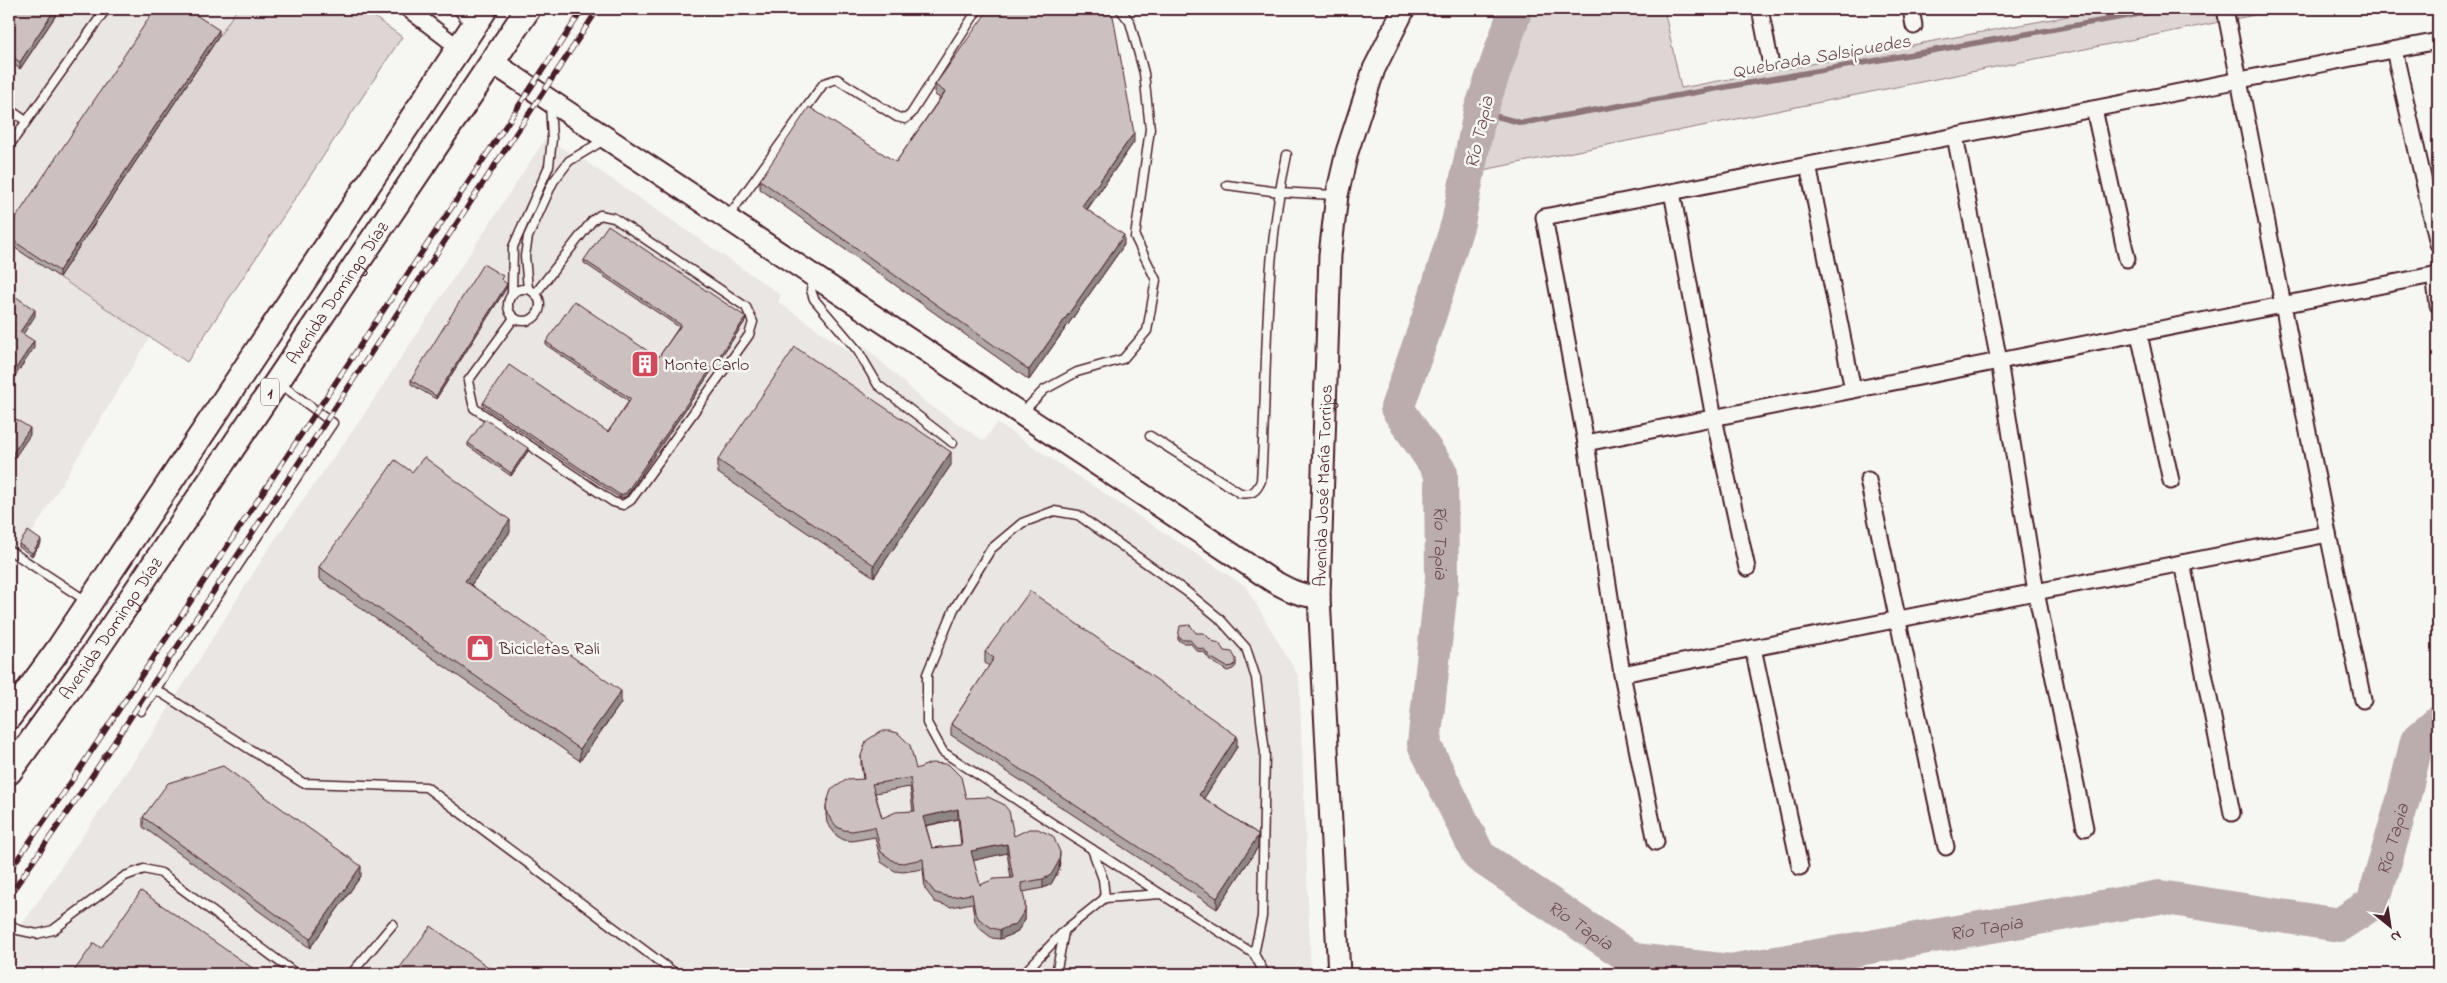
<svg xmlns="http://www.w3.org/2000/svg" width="2447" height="983" font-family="'Indie Flower',sans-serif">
<rect width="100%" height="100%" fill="#f6f6f2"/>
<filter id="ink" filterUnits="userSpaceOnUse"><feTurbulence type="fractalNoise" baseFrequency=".02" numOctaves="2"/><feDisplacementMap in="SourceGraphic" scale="10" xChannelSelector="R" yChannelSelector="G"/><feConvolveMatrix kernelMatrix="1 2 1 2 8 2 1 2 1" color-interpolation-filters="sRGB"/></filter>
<g filter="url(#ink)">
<!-- built -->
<g fill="#e9e6e3">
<polygon points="9,9 237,9 59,277 150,337 9,571"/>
<polygon points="545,139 585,161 781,295 778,302 854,355 863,345 925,402 984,441 997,423 1245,586 1299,677 1311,974 27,974 9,960 9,944 157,727 271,545 361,419"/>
</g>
<!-- grass -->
<g fill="#ddd6d5" stroke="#947a80">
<polygon points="237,9 363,9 402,37 187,362 59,277"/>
<polygon points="1515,9 1664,9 1681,88 2106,9 2284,9 1478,171"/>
</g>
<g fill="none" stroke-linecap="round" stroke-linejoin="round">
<!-- stream -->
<polyline stroke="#8e747a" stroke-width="5.5" points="1480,112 1522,123 2168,9"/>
<!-- river -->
<path stroke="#bbadae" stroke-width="34" id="s1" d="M 1513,9 L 1514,14 L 1480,112 L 1458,223 L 1430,314 L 1397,408 L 1441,473 L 1442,579 L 1424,744 L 1479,856 L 1634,960 L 1730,971 L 2160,897 L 2339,925 L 2373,903 L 2403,800 L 2417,741 L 2438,723"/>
<defs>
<g id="lane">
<polyline points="457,9 470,25"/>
<polyline points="9,109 26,121"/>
<polyline points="9,146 106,9"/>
<polyline points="1227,185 1279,192 1335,195"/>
<polyline points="728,217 824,83 837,79 897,117 905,119 911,114 978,9"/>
<polyline points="814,280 811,290 814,299 858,351 878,385 953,443"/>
<polyline points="528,289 525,256 528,237 553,182 569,161 604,140"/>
<circle cx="524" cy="305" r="16"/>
<polyline points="512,294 513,247 549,166 552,139 550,104"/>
<polyline points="514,318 468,381 474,408 613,502 623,505 631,500 749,335 753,322 746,307 614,218 600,215 592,221 535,294"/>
<polyline points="1023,412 1044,390 1077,372 1123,359 1147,331 1156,280 1135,237 1150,129 1144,73 1130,22 1120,9"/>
<path d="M 1150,436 L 1240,493 C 1252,495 1256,492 1261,481 C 1268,371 1263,262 1287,155"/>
<polyline points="9,550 88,602"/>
<polyline points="155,689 303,783 426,787 676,974"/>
<polyline points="141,711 333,423 279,383"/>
<polyline points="1092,849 1103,879 1105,898"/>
<polyline points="1161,894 943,752 927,723 927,674 954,609 991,549 1022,523 1054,511 1078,515 1187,592 1219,618 1246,648 1256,678 1265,753 1262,917 1254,954"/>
<polyline points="9,923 18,930 37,934 53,930 125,876 144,869 161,873 296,974"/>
<polyline points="351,974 393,924"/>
<polyline points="1023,974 1065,930 1105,898 1161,894 1254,954 1265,974"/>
<polyline points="1056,974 1064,932"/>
</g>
<g id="street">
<polyline points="408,9 459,48"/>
<polyline points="1760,9 1770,60"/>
<polyline points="1911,9 1914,26"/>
<polyline points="2225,9 2328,534 2363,700"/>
<polyline points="2394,50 2438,244"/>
<polyline points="2094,109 2127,259"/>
<polyline points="1955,136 1999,361 2036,592 2085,828"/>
<polyline points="1808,165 1853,390"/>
<polyline points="1672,192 1714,418 1747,568"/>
<polyline points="2434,275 2438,305"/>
<polyline points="2139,334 2171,481"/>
<polyline points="1586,443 2438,274"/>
<polyline points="1868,480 1946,847"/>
<polyline points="2182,563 2232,813"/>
<polyline points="1753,648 1800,867"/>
<polyline points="1622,674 2328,534"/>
<polyline points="1656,842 1622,674 1586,443 1544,217 2438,41"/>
</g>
<g id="secondary">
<path d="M 492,62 L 1271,580 C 1287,589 1300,596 1319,597"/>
<path id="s2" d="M 1339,974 L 1319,597 L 1330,255 L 1337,195 L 1347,152 L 1374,69 L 1404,9"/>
</g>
<g id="primary">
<polyline points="9,717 60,647 485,9"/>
<path id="s3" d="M 9,772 L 87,664 L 528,9"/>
</g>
</defs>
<!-- lane casing -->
<use href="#lane" stroke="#4a1f2b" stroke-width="11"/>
<!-- street casing -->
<use href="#street" stroke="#4a1f2b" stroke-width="19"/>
<!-- secondary casing -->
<use href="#secondary" stroke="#4a1f2b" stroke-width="25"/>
<!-- primary casing -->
<use href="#primary" stroke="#4a1f2b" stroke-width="28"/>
<!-- lane -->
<use href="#lane" stroke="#f6f6f2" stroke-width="8"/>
<!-- street -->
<use href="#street" stroke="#f6f6f2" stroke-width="15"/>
<!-- secondary -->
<use href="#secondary" stroke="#f6f6f2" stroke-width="21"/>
<!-- primary -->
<use href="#primary" stroke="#f6f6f2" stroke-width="24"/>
<defs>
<g id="rail">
<polyline points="9,871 65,791 583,9"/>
<polyline points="9,896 78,797 598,9"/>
</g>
</defs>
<!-- rail casing -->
<use href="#rail" stroke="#4a1f2b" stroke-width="5.5"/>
<!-- rail -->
<use href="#rail" stroke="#f6f6f2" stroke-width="4" stroke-dasharray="11" stroke-linecap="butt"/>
</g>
<!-- wall -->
<g fill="#afa6a5" stroke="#4a1f2b" fill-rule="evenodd">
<polygon points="9,9 60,9 20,69 9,61"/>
<polygon points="219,36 59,277 9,244 9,228"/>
<polygon points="935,85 1134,142 1087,210 1124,245 1029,380 760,189 760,180 896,162 940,98 935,95"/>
<polygon points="584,260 746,320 626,497 620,498 483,406 483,403 608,432 629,401 546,345 546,342 658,358 679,327 584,263"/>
<polygon points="502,280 507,287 436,399 411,384 411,380"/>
<polygon points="468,443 528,451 511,476 468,446"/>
<polygon points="718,460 951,465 874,577 718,473"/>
<polygon points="412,472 510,532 471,585 621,703 580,761 319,579 319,567"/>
<polygon points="41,543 32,556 19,547 19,544"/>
<polygon points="1196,633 1212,641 1236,662 1236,666 1233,669 1227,671 1210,660 1204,652 1197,651 1190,643 1184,643 1178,640 1178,637"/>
<polygon points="985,652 1237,747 1204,798 1258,834 1258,847 1217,909 951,735 951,724 989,666 985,663"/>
<path d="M 861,756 L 916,769 L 966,798 L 1014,836 L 1060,862 L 1059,870 L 1051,884 L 1043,888 L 1023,892 L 1025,911 L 1025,920 L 1016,933 L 1000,939 L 992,938 L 979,928 L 975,921 L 972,903 L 951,907 L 935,902 L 925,889 L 923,869 L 903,872 L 895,871 L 881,862 L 875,837 L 852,841 L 844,840 L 837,836 L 827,823 L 826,815 L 826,805 L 863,779 L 861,765 ZM 910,787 L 913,811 L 882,818 L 875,793 ZM 958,819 L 961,845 L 932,848 L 926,826 ZM 1007,853 L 1011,878 L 980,885 L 973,860 Z"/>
<polygon points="143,817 361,876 310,948 143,827"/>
</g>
<!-- shaded-wall -->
<g fill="#8f8786" stroke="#4a1f2b">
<polygon points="55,9 60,9 20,69 20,62"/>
<polygon points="219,30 219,36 59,277 59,271"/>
<polygon points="1134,133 1134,142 1082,216 1082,206"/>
<polygon points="1124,235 1124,245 1029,380 1029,370"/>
<polygon points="507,284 507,287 436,399 436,396"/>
<polygon points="35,310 35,316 20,339 20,332"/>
<polygon points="746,317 746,320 626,497 620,498 620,495"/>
<polygon points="34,341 34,348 9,385 9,379"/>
<polygon points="30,428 30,435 9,466 9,459"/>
<polygon points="528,448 528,451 511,476 511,473"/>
<polygon points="951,452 951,465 874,577 874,565"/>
<polygon points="510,520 510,532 465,593 465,581"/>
<polygon points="41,540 41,543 32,556 32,553"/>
<polygon points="621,691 621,703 580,761 580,749"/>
<polygon points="1237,736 1237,747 1199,806 1199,795"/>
<polygon points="958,809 958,819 923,826 923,817"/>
<polygon points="1258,836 1258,847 1217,909 1217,898"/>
<polygon points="1007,844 1007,853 971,861 971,851"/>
<polygon points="1060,852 1059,870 1051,884 1043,888 1043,879"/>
<polygon points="361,866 361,876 310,948 310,939"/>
<polygon points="1025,902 1025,920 1016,933 1000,939 1000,930"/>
</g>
<!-- building -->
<g fill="#ccc1c0" stroke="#4a1f2b" fill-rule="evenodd">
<polygon points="9,9 55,9 20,62 9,55"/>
<polygon points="155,9 187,9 219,30 59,271 9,238 9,228"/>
<polygon points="989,9 1102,9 1113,16 1134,133 1082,206 1124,235 1029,370 760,180 809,107 896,162 945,92 935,85"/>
<polygon points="608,225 746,317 626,493 620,495 483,403 509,365 608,432 631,399 546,342 574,301 658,358 681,325 584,260"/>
<polygon points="483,264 503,276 501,279 507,284 436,396 411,380"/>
<polygon points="9,292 35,310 20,332 34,341 9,379"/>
<polygon points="795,347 951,452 874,565 718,460"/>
<polygon points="9,415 30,428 9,459"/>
<polygon points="485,419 528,448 511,473 468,443"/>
<polygon points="424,457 510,520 465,581 621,691 580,749 319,567 395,460 412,472"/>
<polygon points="28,531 41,540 32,553 19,544"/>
<polygon points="1030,591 1237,736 1199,795 1258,834 1258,836 1217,898 951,724 994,658 985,652"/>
<polygon points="1190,625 1196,633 1204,633 1212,641 1219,643 1224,651 1232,652 1236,659 1236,663 1233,666 1227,667 1210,657 1204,649 1197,648 1190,640 1184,640 1178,637 1180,626"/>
<path d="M 881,731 L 890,731 L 898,733 L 910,745 L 916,769 L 931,763 L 948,764 L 961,777 L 966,798 L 988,797 L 1003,804 L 1009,811 L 1014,836 L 1029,829 L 1038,829 L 1053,836 L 1060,852 L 1059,861 L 1051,875 L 1043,879 L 1021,883 L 1025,902 L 1025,910 L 1016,924 L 1000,930 L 992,928 L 979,919 L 975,912 L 972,894 L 951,897 L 935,893 L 925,880 L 923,859 L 903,863 L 895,862 L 881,852 L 875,827 L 852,831 L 844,830 L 837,827 L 827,814 L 826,805 L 831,790 L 846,780 L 864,779 L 861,756 L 866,741 ZM 910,778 L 915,811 L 896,812 L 882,818 L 872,784 ZM 958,809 L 962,845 L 932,848 L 923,817 ZM 1007,844 L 1013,878 L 994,879 L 980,885 L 971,851 Z"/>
<polygon points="223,766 361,866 310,939 143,817 168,783"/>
<polygon points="141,891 261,974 72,974 94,943 101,948"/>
<polygon points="431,926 498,974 395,974"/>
</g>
</g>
<!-- icons -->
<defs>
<symbol id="building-square" viewBox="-11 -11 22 22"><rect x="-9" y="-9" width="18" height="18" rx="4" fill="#d1495b" stroke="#f6f6f2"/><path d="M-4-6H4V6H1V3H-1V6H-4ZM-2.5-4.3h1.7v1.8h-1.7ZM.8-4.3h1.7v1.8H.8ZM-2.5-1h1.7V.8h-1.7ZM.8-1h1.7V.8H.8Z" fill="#fff"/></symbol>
<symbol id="shop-square" viewBox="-11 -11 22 22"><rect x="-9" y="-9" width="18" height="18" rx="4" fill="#d1495b" stroke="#f6f6f2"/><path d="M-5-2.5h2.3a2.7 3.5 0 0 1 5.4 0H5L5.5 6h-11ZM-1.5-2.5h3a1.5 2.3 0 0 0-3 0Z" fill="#fff"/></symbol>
</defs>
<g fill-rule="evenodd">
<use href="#building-square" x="629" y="348" width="32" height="32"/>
<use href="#shop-square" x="464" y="632" width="32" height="32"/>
</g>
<g text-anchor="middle" stroke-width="5" stroke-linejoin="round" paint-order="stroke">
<!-- shield labels -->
<rect fill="#f6f6f2" stroke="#7e6067" stroke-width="1" x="261" y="378.5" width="18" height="27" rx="4"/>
<g font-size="16" font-weight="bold" fill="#4a1f2b">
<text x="270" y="398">1</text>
</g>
<!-- street labels -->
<g font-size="18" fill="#4a1f2b" stroke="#f6f6f2">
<text dy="6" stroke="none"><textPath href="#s3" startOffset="581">Avenida Domingo Díaz</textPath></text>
<text dy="6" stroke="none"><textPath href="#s2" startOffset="489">Avenida José María Torrijos</textPath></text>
<text dy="6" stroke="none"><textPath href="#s3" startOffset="176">Avenida Domingo Díaz</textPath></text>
</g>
<!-- poi labels -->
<g font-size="18" fill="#4a1f2b" stroke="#f6f6f2" text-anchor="start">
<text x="664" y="370">Monte Carlo</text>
<text x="499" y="654">Bicicletas Rali</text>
</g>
<!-- water labels -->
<g font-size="19" font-style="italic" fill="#6c4a52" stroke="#f6f6f2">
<text transform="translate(1821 55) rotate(-10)" y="7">Quebrada Salsipuedes</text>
<text transform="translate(1478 132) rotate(-77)" y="7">Río Tapia</text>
<text dy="7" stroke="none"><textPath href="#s1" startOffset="565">Río Tapia</textPath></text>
<text dy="7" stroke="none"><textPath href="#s1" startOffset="1900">Río Tapia</textPath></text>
<text dy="7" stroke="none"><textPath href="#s1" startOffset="1015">Río Tapia</textPath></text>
<text dy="7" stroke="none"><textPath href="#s1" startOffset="1435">Río Tapia</textPath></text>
</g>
</g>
<!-- margin -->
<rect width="2447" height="983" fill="none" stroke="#f6f6f2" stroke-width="30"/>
<rect x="15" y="15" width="2417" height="953" fill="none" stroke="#4a1f2b" stroke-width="2" filter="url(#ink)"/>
<!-- north arrow -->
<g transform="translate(2390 926) rotate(150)" stroke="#f6f6f2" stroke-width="4" paint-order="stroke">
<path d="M0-4L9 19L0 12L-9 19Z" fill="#4a1f2b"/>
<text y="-8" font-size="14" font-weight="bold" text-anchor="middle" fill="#4a1f2b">N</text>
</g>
</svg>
